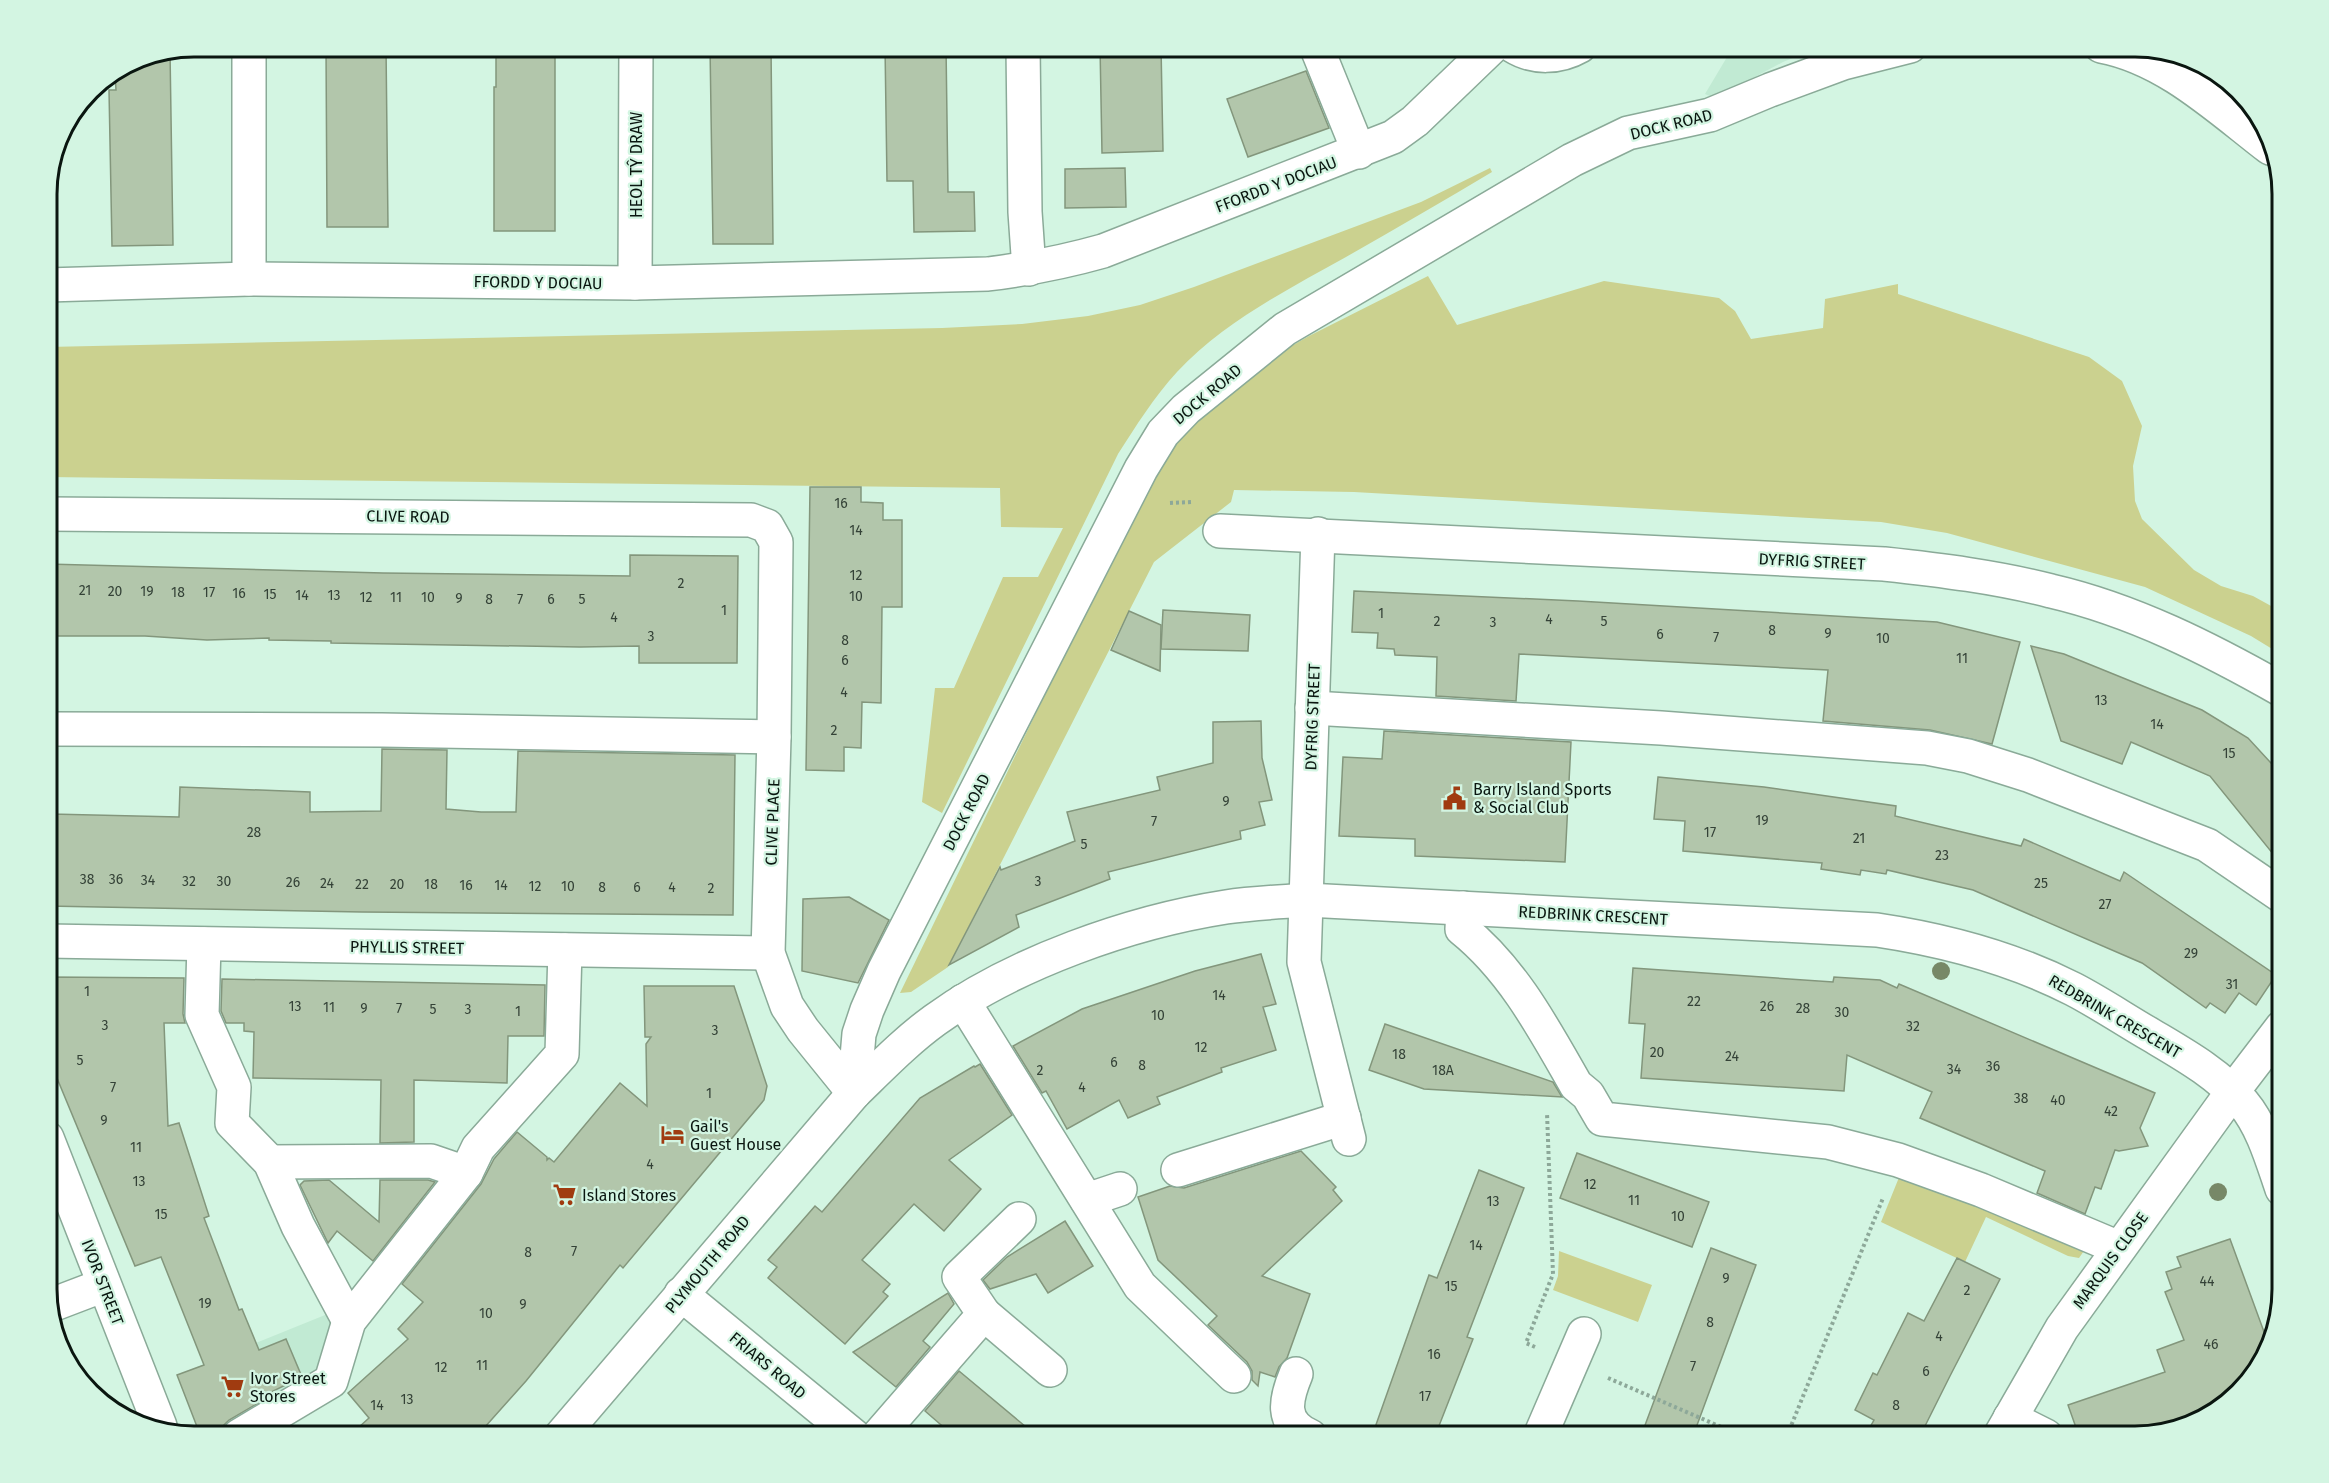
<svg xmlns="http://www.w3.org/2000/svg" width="2329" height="1483" font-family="'Fira Sans',sans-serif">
<rect width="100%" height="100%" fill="#d3f5e2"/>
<!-- built -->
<g fill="#c1ead3">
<polygon points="1733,47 1820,47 1783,62 1749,80 1724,102 1705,94"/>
<polygon points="2179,60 2217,71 2264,123"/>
<polygon points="330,1313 336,1328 322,1376 220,1436 201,1436 177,1375"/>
</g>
<!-- green -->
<g fill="#cbd18f">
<path d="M 1490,168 L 1492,172 C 1444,201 1395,229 1346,257 C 1287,290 1224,322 1177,372 C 1154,397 1136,426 1118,454 L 942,813 L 922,802 L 935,688 L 954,688 L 1003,577 L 1038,577 L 1063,528 L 1001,527 L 1000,488 L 47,477 L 47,347 L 942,328 L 1022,324 L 1088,316 L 1140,305 L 1194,287 L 1421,202 Z"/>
<polygon points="1428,276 1457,325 1604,281 1719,298 1735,311 1751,339 1823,328 1825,299 1898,284 1898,294 2089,357 2122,381 2142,426 2133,466 2135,501 2142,519 2194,570 2221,586 2253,596 2282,612 2282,655 2251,636 2145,587 1947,533 1881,522 1354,492 1234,490 1231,502 1154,562 948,967 911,992 900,993 1138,503 1160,463 1202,414 1244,373 1309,336"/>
<polygon points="1902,1170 2088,1245 2079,1258 2068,1256 1986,1217 1965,1262 1881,1222"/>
<polygon points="1559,1251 1652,1285 1638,1322 1553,1290 1558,1276"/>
</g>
<!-- building -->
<g fill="#b2c6ab" stroke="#83967c" stroke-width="1.5">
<polygon points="326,46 386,46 388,227 327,227"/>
<polygon points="496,46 555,46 555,231 494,231 494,87 496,87"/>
<polygon points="710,46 771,46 773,244 713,244"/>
<polygon points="885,46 946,46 948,192 974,192 975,231 914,232 913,181 887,181"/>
<polygon points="1100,46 1161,46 1163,151 1102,153"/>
<polygon points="170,51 173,245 112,246 109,90 116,90 115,72 138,58"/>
<polygon points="1306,71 1329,128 1248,157 1227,99"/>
<polygon points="1125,168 1126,207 1065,208 1065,169"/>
<polygon points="810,487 861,487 861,502 883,503 883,520 902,520 902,607 882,607 881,703 862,702 861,748 844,747 844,771 806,770"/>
<polygon points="630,555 738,556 737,663 639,663 639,646 580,647 331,643 331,641 269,640 269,638 207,640 145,636 47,636 47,564 383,573 630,576"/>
<polygon points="1354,591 1578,601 1937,622 2020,642 1992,744 1930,730 1823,721 1828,670 1519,654 1516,701 1436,696 1437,657 1395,655 1394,649 1377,648 1378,633 1352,632"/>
<polygon points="1163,610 1250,615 1248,651 1161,649"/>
<polygon points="1129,611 1161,625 1160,671 1111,650"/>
<polygon points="2031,646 2064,654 2202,710 2248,738 2282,775 2282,865 2210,776 2131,742 2122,764 2061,741"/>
<polygon points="1261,721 1262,758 1272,800 1259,802 1265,825 1240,831 1241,839 1108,872 1110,879 1016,915 1019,927 949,965 1000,867 1001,870 1075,841 1067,812 1160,790 1157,777 1213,763 1213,722"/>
<polygon points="1384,731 1571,742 1565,862 1415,856 1415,839 1339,836 1343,757 1382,759"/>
<polygon points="382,749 447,750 446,809 481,812 516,812 518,751 735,755 733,915 362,912 47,906 47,851 50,852 51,814 179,817 180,787 310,792 310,812 381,811"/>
<polygon points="1658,777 1764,787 1896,806 1895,816 2021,846 2024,839 2120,881 2124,872 2276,975 2256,1005 2239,993 2225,1013 2210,1003 2206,1008 2142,963 1973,890 1887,870 1886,874 1861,870 1860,875 1821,869 1822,863 1683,851 1685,821 1654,819"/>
<polygon points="849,897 889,920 858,983 802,971 803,899"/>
<polygon points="1261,954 1276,1004 1263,1007 1276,1050 1221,1068 1222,1072 1157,1097 1160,1104 1128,1118 1119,1100 1067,1129 1046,1091 1042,1093 1013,1046 1082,1009 1195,971"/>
<polygon points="1633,968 1833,982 1834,977 1880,980 1897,988 1899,984 2155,1093 2140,1128 2148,1146 2119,1151 2115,1150 2101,1189 2095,1187 2085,1214 2037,1193 2045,1171 1920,1118 1932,1092 1847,1055 1844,1091 1641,1078 1645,1024 1629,1023"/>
<polygon points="47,977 184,978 183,1014 185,1023 164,1023 168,1126 179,1123 209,1216 204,1218 239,1310 242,1309 259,1350 286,1339 302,1377 263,1396 265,1399 229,1420 223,1426 220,1437 201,1437 177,1375 204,1365 161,1257 135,1266 47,1054"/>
<polygon points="222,979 545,985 544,1036 508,1036 507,1083 414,1080 414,1142 380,1143 381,1080 253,1078 254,1032 244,1031 244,1023 226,1023 221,1011"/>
<polygon points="644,986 734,986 767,1086 764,1100 623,1268 620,1265 526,1381 476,1437 348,1437 369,1418 348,1393 408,1339 398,1329 423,1302 402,1284 481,1184 494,1159 517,1132 547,1157 547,1160 549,1158 554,1162 620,1083 647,1106 646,1044 651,1037 645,1037"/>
<polygon points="1385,1024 1553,1082 1562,1097 1424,1089 1369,1070"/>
<polygon points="980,1064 1012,1115 949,1160 981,1189 944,1231 914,1204 862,1260 890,1284 883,1292 888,1296 845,1344 768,1278 777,1267 768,1260 815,1206 822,1212 920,1098 974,1066 975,1067"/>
<polygon points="1301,1151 1336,1187 1333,1190 1342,1201 1262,1276 1310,1294 1287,1358 1279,1367 1275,1377 1260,1372 1258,1386 1252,1380 1252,1371 1247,1362 1208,1325 1217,1316 1158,1260 1138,1197 1170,1186 1184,1188"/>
<polygon points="1577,1153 1709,1202 1692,1247 1560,1198"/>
<polygon points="1479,1170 1524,1188 1467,1337 1473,1339 1435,1436 1372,1436 1429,1275 1437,1278"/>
<polygon points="329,1180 379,1222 380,1180 428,1180 435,1182 373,1261 337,1231 328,1243 300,1185 304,1181"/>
<polygon points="1065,1221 1093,1266 1048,1293 1036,1274 990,1289 983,1280 1007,1257"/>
<polygon points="2230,1239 2267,1340 2258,1371 2208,1417 2135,1436 2079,1436 2068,1405 2165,1372 2157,1350 2184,1340 2165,1292 2172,1289 2166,1272 2181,1267 2177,1257"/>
<polygon points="1711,1248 1756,1265 1693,1436 1641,1436"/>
<polygon points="1957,1258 2000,1279 1950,1376 1920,1436 1865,1436 1874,1420 1855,1410 1873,1373 1877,1375 1908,1313 1924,1321"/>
<polygon points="948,1293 954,1304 923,1341 930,1347 896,1387 853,1352"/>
<polygon points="959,1371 1038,1437 955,1437 925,1411"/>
</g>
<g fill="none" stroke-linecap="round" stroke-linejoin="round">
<defs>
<g id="minor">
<polyline points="1023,46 1025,212 1029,269"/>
<polyline points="1316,46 1359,152"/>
<path d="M 1513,46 C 1534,59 1559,58 1580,46"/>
<path d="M 2101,46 C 2166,58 2219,109 2270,148"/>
<polyline points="249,279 249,46"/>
<polyline points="635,283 636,46"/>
<path d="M 47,285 L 249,279 L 635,283 L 988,274 C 1028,269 1064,262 1103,251 L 1393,137 L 1415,121 L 1493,46"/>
<polyline points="47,514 751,520 767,526 776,542 774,737 768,953 787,1006 803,1030 854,1093"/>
<path d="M 1220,531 L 1884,564 C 1940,570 1997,577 2051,591 C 2133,610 2210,649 2282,690"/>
<polyline points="1318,534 1304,962 1349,1139"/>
<polyline points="1312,708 1661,728 1927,748 1968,756 2028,775 2207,845 2282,896"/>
<polyline points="47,729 382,730 774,737"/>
<path d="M 1463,908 L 1462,929 C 1513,970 1544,1029 1576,1085 L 1588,1095 L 1602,1119 L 1828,1142 L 1898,1160 L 1981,1190 L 2119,1248"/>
<polyline points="47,941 768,953"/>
<polyline points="204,944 202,1015 234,1087 232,1123 270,1162 298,1226 349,1321"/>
<polyline points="963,1001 1140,1286 1234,1376"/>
<polyline points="854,1093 859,1034 867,1010 884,971 1141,469 1163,433 1186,409 1285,329 1572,160 1628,133 1710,115 1770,90 1843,63 1910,46"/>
<polyline points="47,1138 160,1426"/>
<polyline points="270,1162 431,1161 466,1173"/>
<polyline points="1178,1170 1344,1118"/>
<polyline points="1087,1200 1120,1189"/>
<polyline points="681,1294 854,1436"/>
<polyline points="49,1306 104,1285"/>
<polyline points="984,1314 1050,1370"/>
<path d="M 1296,1374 C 1286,1398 1279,1423 1310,1436"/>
<polyline points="2010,1418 2046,1436"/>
<polyline points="239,1436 331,1381 349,1321 466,1173 478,1148 562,1054 565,950"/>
<path d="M 561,1436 L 854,1093 C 881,1067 906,1041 935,1020 C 1014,963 1130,922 1226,907 C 1253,903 1280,902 1307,900 L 1877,930 C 1944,940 2012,958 2073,989 C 2100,1003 2125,1020 2151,1035 C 2183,1054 2219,1074 2243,1103 C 2263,1127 2272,1160 2282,1189"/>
<polyline points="878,1436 984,1314 959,1277 1019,1219"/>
<polyline points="1540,1436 1584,1334"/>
<polyline points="2000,1436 2062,1328 2233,1091 2282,1027"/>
</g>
</defs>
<!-- minor casing -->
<use href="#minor" stroke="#8aaa98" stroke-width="36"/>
<!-- path -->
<g stroke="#8da899" stroke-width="4" stroke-dasharray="3 3" stroke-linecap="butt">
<polyline points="1170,503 1192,502"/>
<polyline points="1535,1347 1526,1343 1553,1274 1547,1113"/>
<polyline points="1608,1378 1742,1436"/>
<polyline points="1787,1436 1883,1198"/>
</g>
<!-- minor -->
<use href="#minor" stroke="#fff" stroke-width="33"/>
</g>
<!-- trees -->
<g fill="#778867">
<circle cx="1941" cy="971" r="9"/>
<circle cx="2218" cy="1192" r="9"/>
</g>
<!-- icons -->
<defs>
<symbol id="civic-bare" viewBox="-9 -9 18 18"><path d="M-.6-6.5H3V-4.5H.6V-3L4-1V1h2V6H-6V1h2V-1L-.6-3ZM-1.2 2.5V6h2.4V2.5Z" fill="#a03b10" stroke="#d3f5e2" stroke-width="2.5" paint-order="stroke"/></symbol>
<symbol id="hotel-bare" viewBox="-9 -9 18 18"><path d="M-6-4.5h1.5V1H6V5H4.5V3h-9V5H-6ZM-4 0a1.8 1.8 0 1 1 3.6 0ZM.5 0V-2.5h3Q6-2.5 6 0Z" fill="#a03b10" stroke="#d3f5e2" stroke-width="2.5" paint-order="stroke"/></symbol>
<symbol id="supermarket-bare" viewBox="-9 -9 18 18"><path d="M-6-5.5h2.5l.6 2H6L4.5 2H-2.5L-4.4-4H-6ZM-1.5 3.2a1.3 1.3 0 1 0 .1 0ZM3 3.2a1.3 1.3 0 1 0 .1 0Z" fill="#a03b10" stroke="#d3f5e2" stroke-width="2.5" paint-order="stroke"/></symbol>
</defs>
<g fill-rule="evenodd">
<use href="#civic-bare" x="1438" y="782" width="33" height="33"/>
<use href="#hotel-bare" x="656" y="1118" width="33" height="33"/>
<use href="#supermarket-bare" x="548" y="1178" width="33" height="33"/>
<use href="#supermarket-bare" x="216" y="1370" width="33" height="33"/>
</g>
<g text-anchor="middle" stroke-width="4.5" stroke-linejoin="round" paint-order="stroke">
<!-- number labels -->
<g font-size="14" fill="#344237">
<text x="841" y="508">16</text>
<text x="856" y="535">14</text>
<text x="856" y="580">12</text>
<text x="681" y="588">2</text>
<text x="85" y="595">21</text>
<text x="115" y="596">20</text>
<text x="147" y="596">19</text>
<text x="178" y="597">18</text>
<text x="209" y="597">17</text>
<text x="239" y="598">16</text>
<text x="270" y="599">15</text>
<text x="302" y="600">14</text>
<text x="334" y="600">13</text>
<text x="856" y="601">10</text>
<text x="366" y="602">12</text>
<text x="396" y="602">11</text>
<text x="428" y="602">10</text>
<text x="459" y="603">9</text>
<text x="489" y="604">8</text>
<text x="520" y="604">7</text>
<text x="551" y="604">6</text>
<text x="582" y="604">5</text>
<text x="724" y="615">1</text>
<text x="1381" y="618">1</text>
<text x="614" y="622">4</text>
<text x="1549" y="624">4</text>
<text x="1437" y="626">2</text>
<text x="1604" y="626">5</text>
<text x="1493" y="627">3</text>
<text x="1772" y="635">8</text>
<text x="1828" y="638">9</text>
<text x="1660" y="639">6</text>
<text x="651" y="641">3</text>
<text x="1716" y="642">7</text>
<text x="1883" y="643">10</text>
<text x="845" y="645">8</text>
<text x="1962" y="663">11</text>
<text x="845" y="665">6</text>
<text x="844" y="697">4</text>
<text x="2101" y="705">13</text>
<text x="2157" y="729">14</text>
<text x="834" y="735">2</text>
<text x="2229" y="758">15</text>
<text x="1226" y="806">9</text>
<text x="1762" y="825">19</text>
<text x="1154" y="826">7</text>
<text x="254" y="837">28</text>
<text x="1710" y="837">17</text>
<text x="1859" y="843">21</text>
<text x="1084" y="849">5</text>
<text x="1942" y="860">23</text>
<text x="87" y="884">38</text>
<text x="116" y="884">36</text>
<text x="148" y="885">34</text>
<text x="189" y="886">32</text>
<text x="224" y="886">30</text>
<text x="1038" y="886">3</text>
<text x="293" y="887">26</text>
<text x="327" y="888">24</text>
<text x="2041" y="888">25</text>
<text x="362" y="889">22</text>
<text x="397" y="889">20</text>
<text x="431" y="889">18</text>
<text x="466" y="890">16</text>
<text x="501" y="890">14</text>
<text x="535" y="891">12</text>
<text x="568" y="891">10</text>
<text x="602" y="892">8</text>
<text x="637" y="892">6</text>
<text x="672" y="892">4</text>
<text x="711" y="893">2</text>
<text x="2105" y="909">27</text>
<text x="2191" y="958">29</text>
<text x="2232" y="989">31</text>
<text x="87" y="996">1</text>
<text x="1219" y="1000">14</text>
<text x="1694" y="1006">22</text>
<text x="295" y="1011">13</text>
<text x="1767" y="1011">26</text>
<text x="329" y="1012">11</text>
<text x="364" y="1013">9</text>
<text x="399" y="1013">7</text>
<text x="1803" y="1013">28</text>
<text x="433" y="1014">5</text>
<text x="468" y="1014">3</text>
<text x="518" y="1016">1</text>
<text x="1842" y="1017">30</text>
<text x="1158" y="1020">10</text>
<text x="105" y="1030">3</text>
<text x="1913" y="1031">32</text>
<text x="715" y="1035">3</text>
<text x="1201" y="1052">12</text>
<text x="1657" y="1057">20</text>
<text x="1399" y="1059">18</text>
<text x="1732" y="1061">24</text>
<text x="80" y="1065">5</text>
<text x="1114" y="1067">6</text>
<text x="1142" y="1070">8</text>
<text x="1993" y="1071">36</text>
<text x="1954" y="1074">34</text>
<text x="1040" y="1075">2</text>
<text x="1443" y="1075">18A</text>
<text x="113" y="1092">7</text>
<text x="1082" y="1092">4</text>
<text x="709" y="1098">1</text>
<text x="2021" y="1103">38</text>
<text x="2058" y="1105">40</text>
<text x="2111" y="1116">42</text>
<text x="104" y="1125">9</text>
<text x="136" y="1152">11</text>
<text x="650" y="1169">4</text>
<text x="139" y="1186">13</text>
<text x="1590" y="1189">12</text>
<text x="1634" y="1205">11</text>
<text x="1493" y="1206">13</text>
<text x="161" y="1219">15</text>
<text x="1678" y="1221">10</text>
<text x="1476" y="1250">14</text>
<text x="574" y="1256">7</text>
<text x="528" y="1257">8</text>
<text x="1726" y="1283">9</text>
<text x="2207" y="1286">44</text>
<text x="1451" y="1291">15</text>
<text x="1967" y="1295">2</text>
<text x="205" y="1308">19</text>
<text x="523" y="1309">9</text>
<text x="486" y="1318">10</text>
<text x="1710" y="1327">8</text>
<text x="1939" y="1341">4</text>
<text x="2211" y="1349">46</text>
<text x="1434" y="1359">16</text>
<text x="482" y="1370">11</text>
<text x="1693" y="1371">7</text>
<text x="441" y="1372">12</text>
<text x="1926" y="1376">6</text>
<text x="1425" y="1401">17</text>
<text x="407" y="1404">13</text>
<text x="377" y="1410">14</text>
<text x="1896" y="1410">8</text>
</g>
<!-- street labels -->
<g font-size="16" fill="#0a1610" stroke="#d3f5e2">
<text transform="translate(1671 124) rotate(-14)" y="6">DOCK ROAD</text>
<text transform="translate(636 165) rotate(-90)" y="6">HEOL TŶ DRAW</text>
<text transform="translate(1276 184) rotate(-21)" y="6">FFORDD Y DOCIAU</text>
<text transform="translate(538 282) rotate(1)" y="6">FFORDD Y DOCIAU</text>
<text transform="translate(1207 394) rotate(-40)" y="6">DOCK ROAD</text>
<text transform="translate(408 516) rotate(1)" y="6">CLIVE ROAD</text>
<text transform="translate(1812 561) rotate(3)" y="6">DYFRIG STREET</text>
<text transform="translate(1312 717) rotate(-88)" y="6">DYFRIG STREET</text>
<text transform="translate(966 812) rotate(-63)" y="6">DOCK ROAD</text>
<text transform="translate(772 822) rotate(-88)" y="6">CLIVE PLACE</text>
<text transform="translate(1593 915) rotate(3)" y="6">REDBRINK CRESCENT</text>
<text transform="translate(407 947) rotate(1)" y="6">PHYLLIS STREET</text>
<text transform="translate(2115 1016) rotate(30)" y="6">REDBRINK CRESCENT</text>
<text transform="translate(2110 1260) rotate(-54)" y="6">MARQUIS CLOSE</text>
<text transform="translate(707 1264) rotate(-50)" y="6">PLYMOUTH ROAD</text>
<text transform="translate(103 1282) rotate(69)" y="6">IVOR STREET</text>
<text transform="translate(768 1365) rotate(40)" y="6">FRIARS ROAD</text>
</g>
<!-- poi labels -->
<g font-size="16" fill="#0a1610" stroke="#d3f5e2" text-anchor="start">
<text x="1473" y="795">Barry Island Sports<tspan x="1473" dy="18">&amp; Social Club</tspan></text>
<text x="690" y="1132">Gail's<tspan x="690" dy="18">Guest House</tspan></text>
<text x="582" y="1201">Island Stores</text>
<text x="250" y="1384">Ivor Street<tspan x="250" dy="18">Stores</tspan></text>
</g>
</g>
<!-- crop -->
<path d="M0 0H2329V1483H0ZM194 57H2135A137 137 0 0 1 2272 194V1289A137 137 0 0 1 2135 1426H194A137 137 0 0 1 57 1289V194A137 137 0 0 1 194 57Z" fill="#d3f5e2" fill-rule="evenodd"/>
<path fill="none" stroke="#0a1610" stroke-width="3" d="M194 57H2135A137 137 0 0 1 2272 194V1289A137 137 0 0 1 2135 1426H194A137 137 0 0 1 57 1289V194A137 137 0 0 1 194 57Z"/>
</svg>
